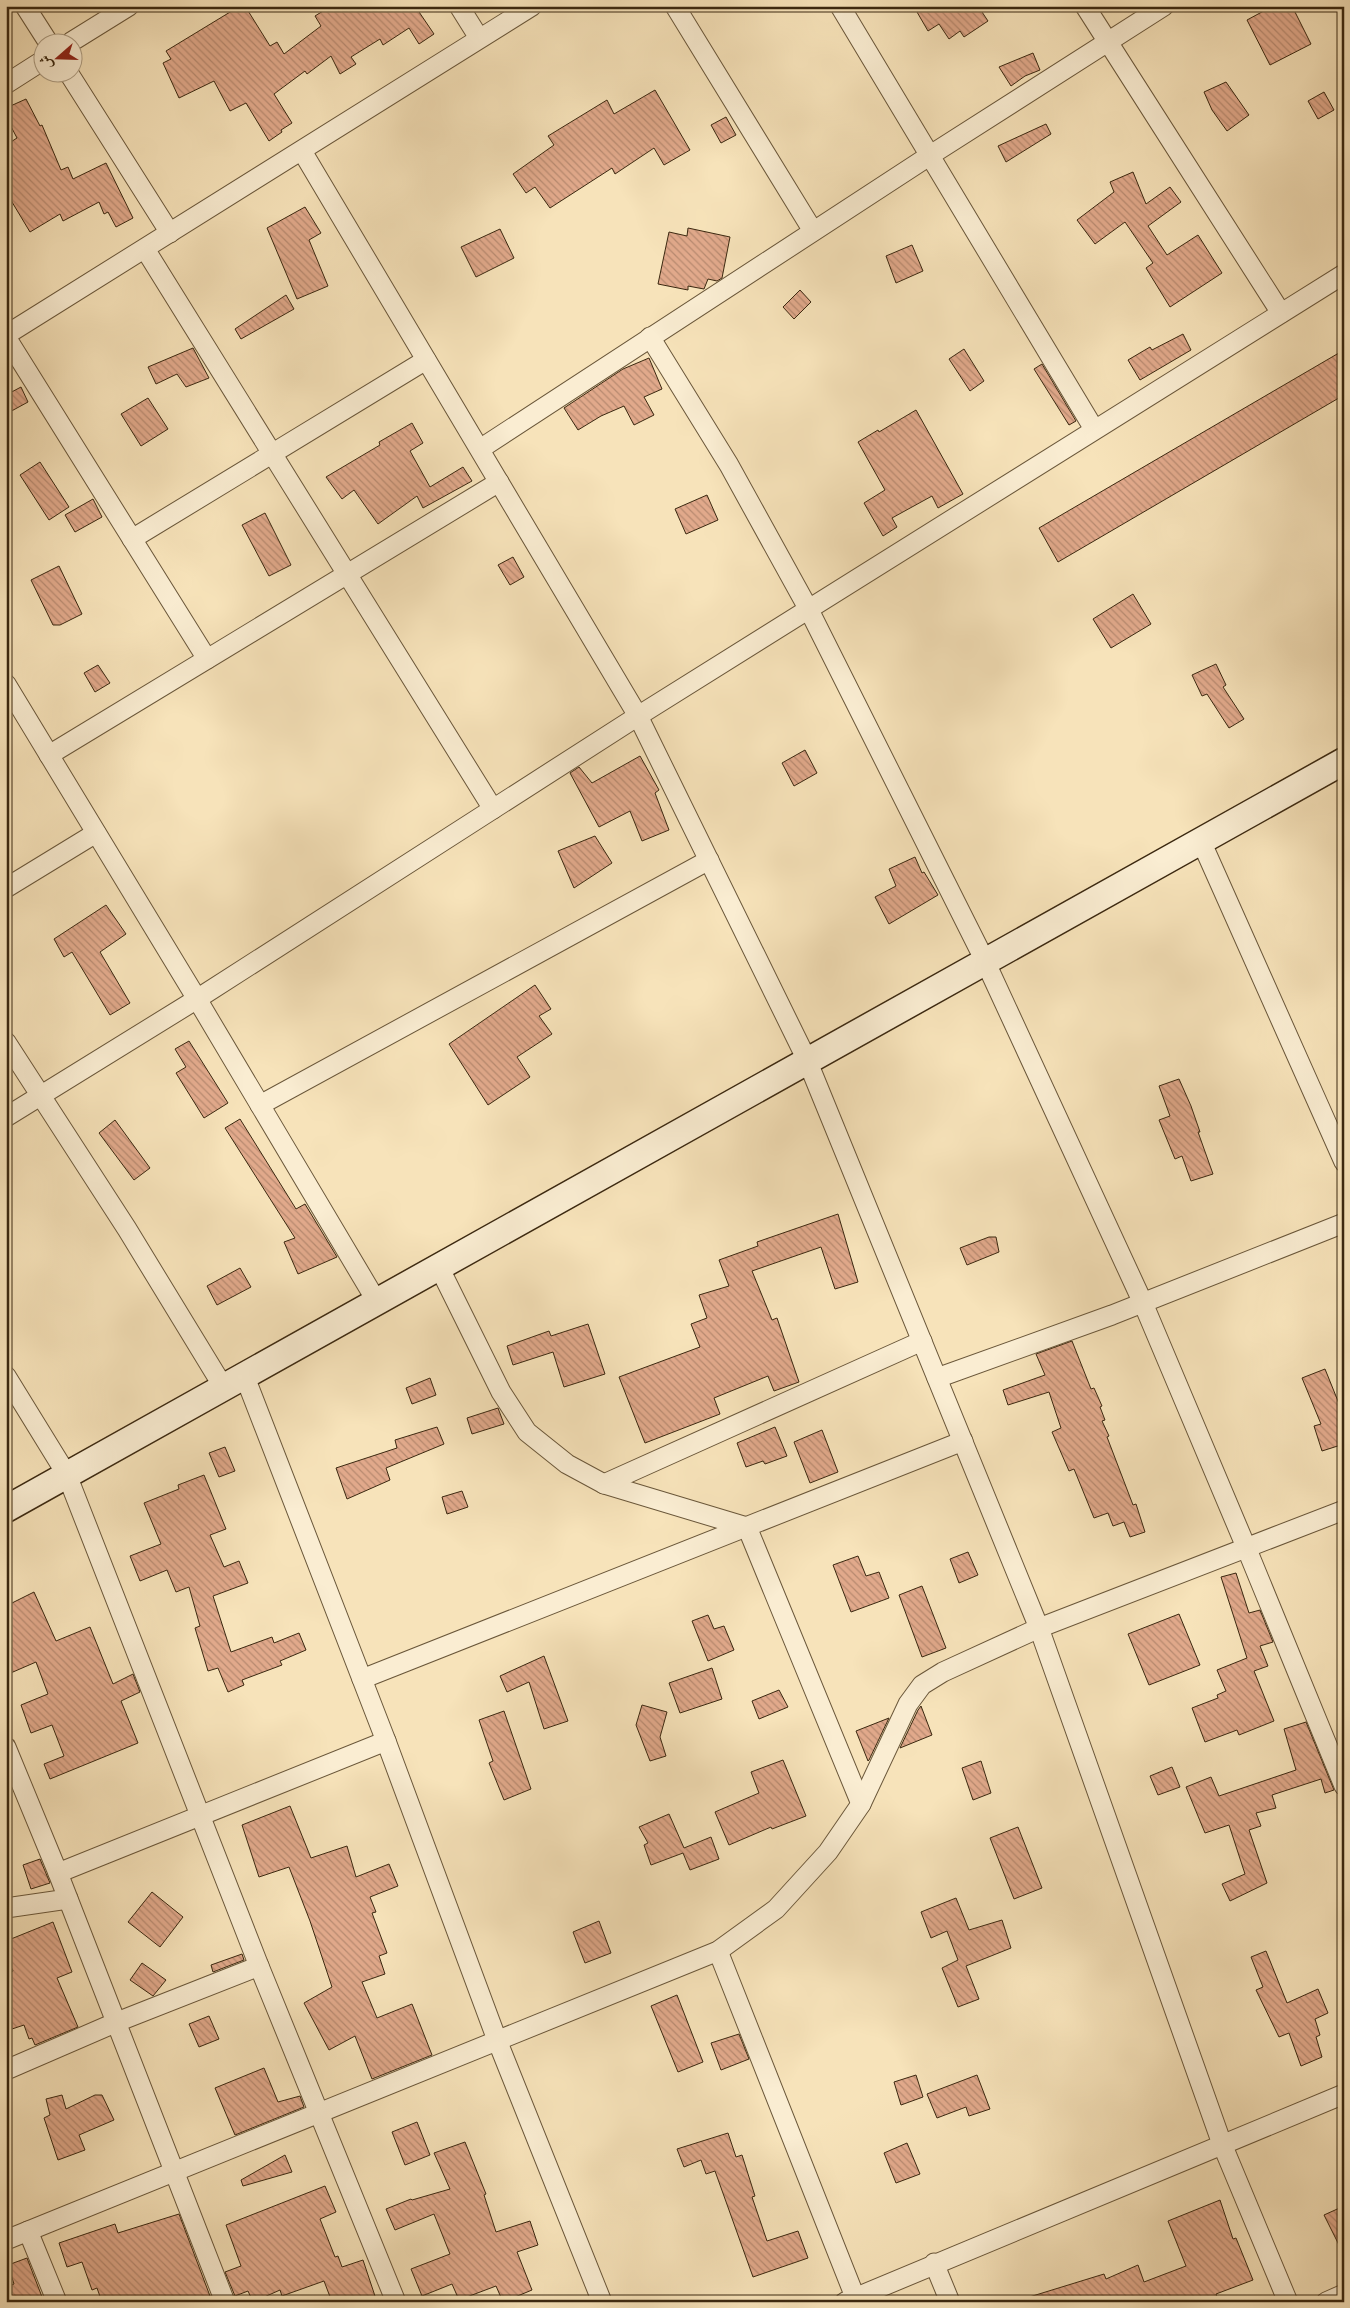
<svg xmlns="http://www.w3.org/2000/svg" width="1350" height="2308" font-family="'IM FELL English',Amiri,serif">
<defs>
<pattern id="building-back-hatch" width="6" height="6" patternUnits="userSpaceOnUse" patternTransform="scale(1.25)"><rect width="6" height="6" fill="#e1a98b"/><path d="M-1 5l2 2M0 0l6 6M5-1l2 2" fill="none" stroke="#b88a70"/></pattern>
</defs>
<rect width="100%" height="100%" fill="#f7e3ba"/>
<filter id="stains"><feTurbulence type="fractalNoise" baseFrequency=".004" numOctaves="4"/><feColorMatrix values="0 0 0 0 .2 0 0 0 0 .09 0 0 0 0 .02 0 0 0 .5 -.17"/></filter>
<radialGradient id="worn" r=".72"><stop offset=".6" stop-color="#630" stop-opacity="0"/><stop offset="1" stop-color="#630" stop-opacity=".3"/></radialGradient>
<!-- building -->
<g fill="url(#building-back-hatch)" stroke="#3b2810">
<polygon points="240,6 245,6 270,46 277,42 284,54 321,26 315,16 331,6 415,6 434,34 419,44 409,28 383,45 380,39 351,57 356,64 340,74 331,56 307,74 305,71 274,94 292,123 281,130 282,132 269,141 246,103 230,111 214,81 179,98 163,63 171,59 166,51"/>
<polygon points="927,6 978,6 988,21 964,37 960,31 949,39 939,24 928,31 917,12"/>
<polygon points="1273,6 1292,6 1311,44 1270,65 1247,20"/>
<polygon points="1033,53 1040,70 1025,76 1011,86 999,67"/>
<polygon points="1226,82 1249,115 1227,131 1212,110 1204,92"/>
<polygon points="655,90 690,150 664,165 654,148 615,174 612,168 550,208 535,187 526,193 513,174 554,145 548,136 607,100 614,114"/>
<polygon points="1324,92 1334,110 1318,119 1308,101"/>
<polygon points="26,99 40,126 42,125 61,170 68,167 73,179 106,163 133,218 116,227 108,212 104,214 99,202 63,221 60,214 30,232 6,192 6,145 17,138 6,117 6,108"/>
<polygon points="726,117 736,135 721,143 711,125"/>
<polygon points="1046,124 1051,134 1006,162 998,146"/>
<polygon points="1133,172 1146,204 1170,187 1181,202 1148,226 1167,255 1198,235 1222,273 1170,307 1146,268 1153,263 1125,222 1095,244 1077,220 1114,192 1110,182"/>
<polygon points="305,207 321,233 309,240 328,286 297,299 267,228"/>
<polygon points="688,228 730,237 722,278 717,281 708,279 704,289 688,286 688,290 658,284 669,232 687,236"/>
<polygon points="500,229 514,258 476,277 461,247"/>
<polygon points="912,245 923,271 896,283 886,256"/>
<polygon points="800,290 811,302 794,319 783,307"/>
<polygon points="286,295 294,309 241,339 235,329"/>
<polygon points="1183,334 1191,350 1140,380 1128,360 1150,347 1152,350"/>
<polygon points="193,348 209,378 186,387 177,374 156,384 148,367"/>
<polygon points="964,349 984,381 970,391 949,359"/>
<polygon points="1344,350 1344,395 1058,562 1039,528"/>
<polygon points="649,358 662,389 644,397 654,415 634,425 624,406 601,416 578,430 564,408 623,369"/>
<polygon points="1042,364 1076,421 1069,425 1034,369"/>
<polygon points="21,387 28,402 6,414 6,395"/>
<polygon points="148,398 168,429 141,446 121,414"/>
<polygon points="916,410 963,494 938,508 932,496 892,518 897,527 883,536 864,503 885,490 858,442 878,430 879,432"/>
<polygon points="412,423 423,443 410,451 430,487 463,467 472,481 423,508 417,496 378,524 354,490 342,499 326,477 380,445 379,442"/>
<polygon points="40,462 69,507 49,520 20,475"/>
<polygon points="707,495 718,520 686,534 675,509"/>
<polygon points="93,499 102,517 75,532 65,515"/>
<polygon points="265,513 291,565 269,576 242,525"/>
<polygon points="513,557 524,577 510,585 498,565"/>
<polygon points="59,566 82,614 60,625 53,625 31,580"/>
<polygon points="1133,594 1151,624 1111,648 1093,619"/>
<polygon points="1216,664 1226,685 1223,687 1244,719 1229,728 1207,694 1202,696 1192,675"/>
<polygon points="98,665 110,683 95,692 84,673"/>
<polygon points="805,750 817,773 794,786 782,763"/>
<polygon points="640,756 659,790 655,793 669,830 642,841 630,811 599,827 570,773 579,767 592,783"/>
<polygon points="595,836 612,863 574,888 558,851"/>
<polygon points="915,857 922,873 924,872 938,895 889,924 875,897 896,886 889,869"/>
<polygon points="106,905 126,934 100,952 130,1003 110,1015 72,952 64,957 54,939"/>
<polygon points="535,985 551,1009 539,1016 552,1034 517,1057 530,1077 488,1105 449,1044"/>
<polygon points="189,1041 228,1103 204,1118 176,1073 186,1067 175,1049"/>
<polygon points="1179,1079 1191,1106 1200,1132 1198,1132 1213,1174 1191,1181 1182,1156 1175,1159 1159,1120 1170,1116 1159,1086"/>
<polygon points="240,1119 296,1209 305,1204 337,1257 298,1274 284,1242 295,1238 225,1128"/>
<polygon points="115,1120 150,1168 134,1180 99,1133"/>
<polygon points="838,1214 858,1282 835,1289 821,1247 752,1271 772,1320 777,1318 799,1382 774,1391 768,1376 714,1398 720,1414 645,1443 619,1377 700,1347 691,1324 707,1318 699,1295 729,1286 719,1260 758,1246 757,1242"/>
<polygon points="989,1237 996,1237 999,1252 967,1265 960,1248"/>
<polygon points="240,1268 251,1287 217,1305 207,1286"/>
<polygon points="588,1324 605,1374 564,1387 553,1352 513,1365 507,1346 549,1331 551,1336"/>
<polygon points="1072,1341 1091,1389 1094,1388 1102,1406 1100,1407 1105,1420 1102,1421 1109,1436 1107,1437 1133,1505 1136,1504 1145,1532 1130,1537 1124,1522 1113,1526 1108,1513 1094,1518 1074,1469 1069,1471 1052,1432 1061,1428 1049,1392 1008,1405 1003,1390 1045,1375 1036,1354"/>
<polygon points="1325,1369 1344,1416 1344,1444 1322,1451 1314,1426 1321,1424 1302,1378"/>
<polygon points="430,1378 436,1395 412,1404 406,1388"/>
<polygon points="498,1408 504,1424 472,1434 467,1418"/>
<polygon points="437,1427 444,1444 386,1468 390,1480 347,1499 336,1468 397,1448 395,1440"/>
<polygon points="775,1427 787,1456 765,1464 763,1461 746,1467 737,1443"/>
<polygon points="822,1430 838,1472 810,1483 794,1442"/>
<polygon points="225,1447 235,1471 219,1477 209,1453"/>
<polygon points="204,1475 226,1529 210,1535 224,1567 239,1561 248,1583 213,1596 231,1652 272,1637 274,1643 299,1633 306,1650 280,1661 282,1665 242,1680 244,1685 228,1692 218,1668 208,1671 195,1628 200,1626 189,1587 176,1592 167,1570 140,1581 130,1556 161,1544 144,1503 179,1489 178,1485"/>
<polygon points="462,1491 468,1507 447,1514 442,1497"/>
<polygon points="968,1552 978,1575 959,1583 950,1559"/>
<polygon points="858,1556 866,1576 879,1572 889,1598 851,1612 833,1565"/>
<polygon points="1236,1573 1249,1613 1260,1610 1273,1642 1260,1646 1268,1666 1254,1671 1274,1721 1239,1735 1237,1730 1205,1742 1192,1708 1218,1698 1217,1695 1226,1691 1217,1670 1247,1658 1221,1577"/>
<polygon points="922,1586 946,1648 922,1657 899,1595"/>
<polygon points="34,1592 56,1641 90,1627 113,1684 133,1674 140,1692 121,1701 138,1743 50,1779 44,1764 64,1756 52,1725 31,1733 21,1705 48,1694 36,1662 6,1675 6,1606"/>
<polygon points="1179,1614 1200,1665 1149,1685 1128,1634"/>
<polygon points="708,1615 714,1629 724,1626 734,1650 708,1661 692,1621"/>
<polygon points="544,1656 568,1721 544,1729 529,1682 507,1692 500,1676"/>
<polygon points="712,1668 722,1699 680,1713 669,1683"/>
<polygon points="779,1690 788,1707 759,1719 752,1701"/>
<polygon points="642,1705 667,1712 660,1737 666,1756 650,1761 636,1725"/>
<polygon points="921,1706 932,1735 900,1748 918,1710"/>
<polygon points="504,1711 531,1789 504,1800 489,1763 493,1761 479,1720"/>
<polygon points="889,1718 869,1760 868,1761 856,1731"/>
<polygon points="1306,1722 1334,1790 1325,1793 1321,1779 1272,1795 1276,1808 1256,1813 1261,1826 1249,1830 1267,1883 1230,1901 1222,1884 1245,1874 1229,1825 1205,1833 1186,1787 1211,1777 1219,1796 1296,1770 1284,1729"/>
<polygon points="783,1760 806,1816 772,1829 771,1827 729,1845 715,1812 759,1793 751,1772"/>
<polygon points="981,1761 991,1793 973,1800 962,1768"/>
<polygon points="1172,1767 1180,1787 1158,1795 1150,1776"/>
<polygon points="290,1806 311,1858 347,1846 356,1877 389,1864 398,1886 370,1897 376,1912 372,1913 387,1953 379,1956 385,1974 362,1982 377,2018 412,2004 432,2055 372,2079 355,2036 329,2050 304,2003 332,1987 310,1921 289,1867 259,1877 242,1825"/>
<polygon points="669,1814 684,1848 711,1837 719,1859 690,1870 683,1853 651,1865 644,1845 648,1843 639,1827"/>
<polygon points="1018,1827 1042,1888 1014,1899 990,1838"/>
<polygon points="40,1859 50,1883 31,1889 23,1865"/>
<polygon points="152,1892 183,1917 160,1947 128,1922"/>
<polygon points="956,1898 969,1930 1002,1920 1011,1948 966,1966 979,1999 958,2007 942,1968 958,1960 947,1931 931,1938 921,1912"/>
<polygon points="599,1921 611,1953 585,1963 573,1932"/>
<polygon points="53,1922 72,1972 57,1978 78,2027 35,2045 32,2038 29,2039 24,2025 6,2031 6,1974 13,1971 6,1956 6,1941"/>
<polygon points="1266,1951 1287,2003 1318,1989 1328,2013 1315,2019 1320,2035 1316,2037 1322,2057 1301,2066 1289,2033 1279,2037 1256,1990 1263,1987 1251,1957"/>
<polygon points="242,1954 244,1960 213,1972 211,1965"/>
<polygon points="142,1963 166,1980 153,1996 130,1980"/>
<polygon points="677,1995 703,2062 678,2072 651,2006"/>
<polygon points="209,2016 219,2039 199,2047 189,2024"/>
<polygon points="739,2034 749,2059 721,2070 711,2043"/>
<polygon points="264,2068 278,2102 300,2096 304,2107 235,2135 215,2088"/>
<polygon points="916,2075 923,2097 901,2105 894,2082"/>
<polygon points="977,2075 990,2109 969,2116 966,2107 937,2118 927,2094"/>
<polygon points="62,2095 66,2109 95,2095 102,2095 114,2120 79,2135 85,2150 58,2160 44,2118 50,2115 46,2099"/>
<polygon points="417,2122 430,2155 405,2165 392,2132"/>
<polygon points="728,2133 736,2157 742,2155 755,2196 752,2197 767,2241 798,2231 808,2258 753,2277 715,2171 706,2174 701,2160 684,2167 677,2149"/>
<polygon points="465,2142 486,2194 484,2195 496,2232 530,2221 538,2245 517,2252 532,2290 503,2302 496,2286 459,2300 452,2284 422,2296 411,2269 450,2254 434,2214 395,2230 386,2209 411,2199 412,2200 450,2189 434,2153"/>
<polygon points="907,2143 920,2174 896,2183 884,2153"/>
<polygon points="285,2155 292,2172 243,2186 241,2180"/>
<polygon points="325,2186 336,2212 320,2219 335,2257 338,2256 342,2267 363,2260 377,2302 332,2302 324,2281 282,2296 280,2290 253,2302 248,2291 235,2296 225,2272 241,2266 226,2225"/>
<polygon points="1220,2200 1233,2239 1236,2238 1253,2280 1216,2294 1219,2302 1026,2302 1026,2298 1104,2274 1106,2279 1138,2265 1144,2282 1186,2266 1168,2221"/>
<polygon points="1344,2206 1344,2255 1324,2215"/>
<polygon points="179,2214 210,2296 193,2302 102,2302 97,2288 92,2290 82,2262 67,2267 59,2243 115,2224 118,2233"/>
<polygon points="27,2258 44,2302 6,2302 6,2287 14,2284 8,2265"/>
</g>
<g fill="none" stroke-linecap="round" stroke-linejoin="round">
<defs>
<g id="minor">
<polyline points="25,6 48,42"/>
<polyline points="459,6 479,38"/>
<polyline points="675,6 813,231"/>
<polyline points="840,6 1094,429"/>
<polyline points="1085,6 1281,313"/>
<polyline points="71,42 129,6"/>
<polyline points="68,72 170,233"/>
<polyline points="6,84 42,61"/>
<polyline points="302,151 638,716 807,1060 1039,1628 1222,2144 1288,2302"/>
<polyline points="145,249 493,809"/>
<polyline points="6,335 532,6"/>
<polyline points="6,337 207,659"/>
<polyline points="650,337 729,465 809,610 985,961 1143,1303 1246,1547 1344,1786"/>
<polyline points="480,449 929,156 1164,6"/>
<polyline points="132,539 426,360"/>
<polyline points="6,684 197,999 377,1302"/>
<polyline points="49,755 499,482"/>
<polyline points="1201,841 1344,1162"/>
<polyline points="6,888 96,833"/>
<polyline points="6,1042 127,1229 224,1388"/>
<polyline points="260,1105 709,860"/>
<polyline points="6,1117 197,999 638,716 1344,274"/>
<polyline points="439,1267 501,1392 527,1432 567,1464 604,1484 747,1527 861,1804"/>
<polyline points="6,1376 67,1475 259,1966 396,2302"/>
<polyline points="245,1377 386,1741 497,2040 602,2302"/>
<polyline points="937,1378 1112,1315 1344,1223"/>
<polyline points="604,1484 922,1341"/>
<polyline points="362,1679 963,1441"/>
<polyline points="6,1747 58,1873 225,2302"/>
<polyline points="58,1873 386,1741"/>
<polyline points="6,1908 68,1899"/>
<polyline points="718,1951 855,2297"/>
<polyline points="6,2070 117,2022 259,1966"/>
<polyline points="28,2231 57,2302"/>
<polyline points="6,2240 718,1951 776,1909 828,1852 861,1804 908,1704 922,1685 943,1672 1039,1628 1344,1510"/>
<polyline points="934,2263 950,2302"/>
<polyline points="845,2302 1344,2094"/>
<polyline points="1326,2302 1344,2294"/>
</g>
<polyline id="secondary" points="6,1509 1344,761"/>
</defs>
<!-- minor casing -->
<use href="#minor" stroke="#6a573a" stroke-width="21"/>
<!-- secondary casing -->
<use href="#secondary" stroke="#3b2810" stroke-width="29"/>
<!-- minor -->
<use href="#minor" stroke="#faedd2" stroke-width="19"/>
<!-- secondary -->
<use href="#secondary" stroke="#faedd2" stroke-width="26"/>
</g>
<!-- margin -->
<rect width="1350" height="2308" fill="none" stroke="#f7e3ba" stroke-width="25"/>
<rect x="8" y="8" width="1335" height="2293" fill="none" stroke="#3b2810" stroke-width="2.5"/>
<rect x="12" y="12" width="1325" height="2283" fill="none" stroke="#3b2810"/>
<!-- north arrow -->
<g transform="translate(58 58) rotate(250)"><circle r="24" fill="#faedd2" stroke="#ae9e84"/>
<path d="M0-4L9 19L0 12L-9 19Z" fill="#8f2418"/>
<text y="-8" font-size="14" font-weight="bold" text-anchor="middle" fill="#3b2810">ش</text>
</g>
<rect width="100%" height="100%" filter="url(#stains)"/>
<rect width="100%" height="100%" fill="url(#worn)"/>
</svg>
